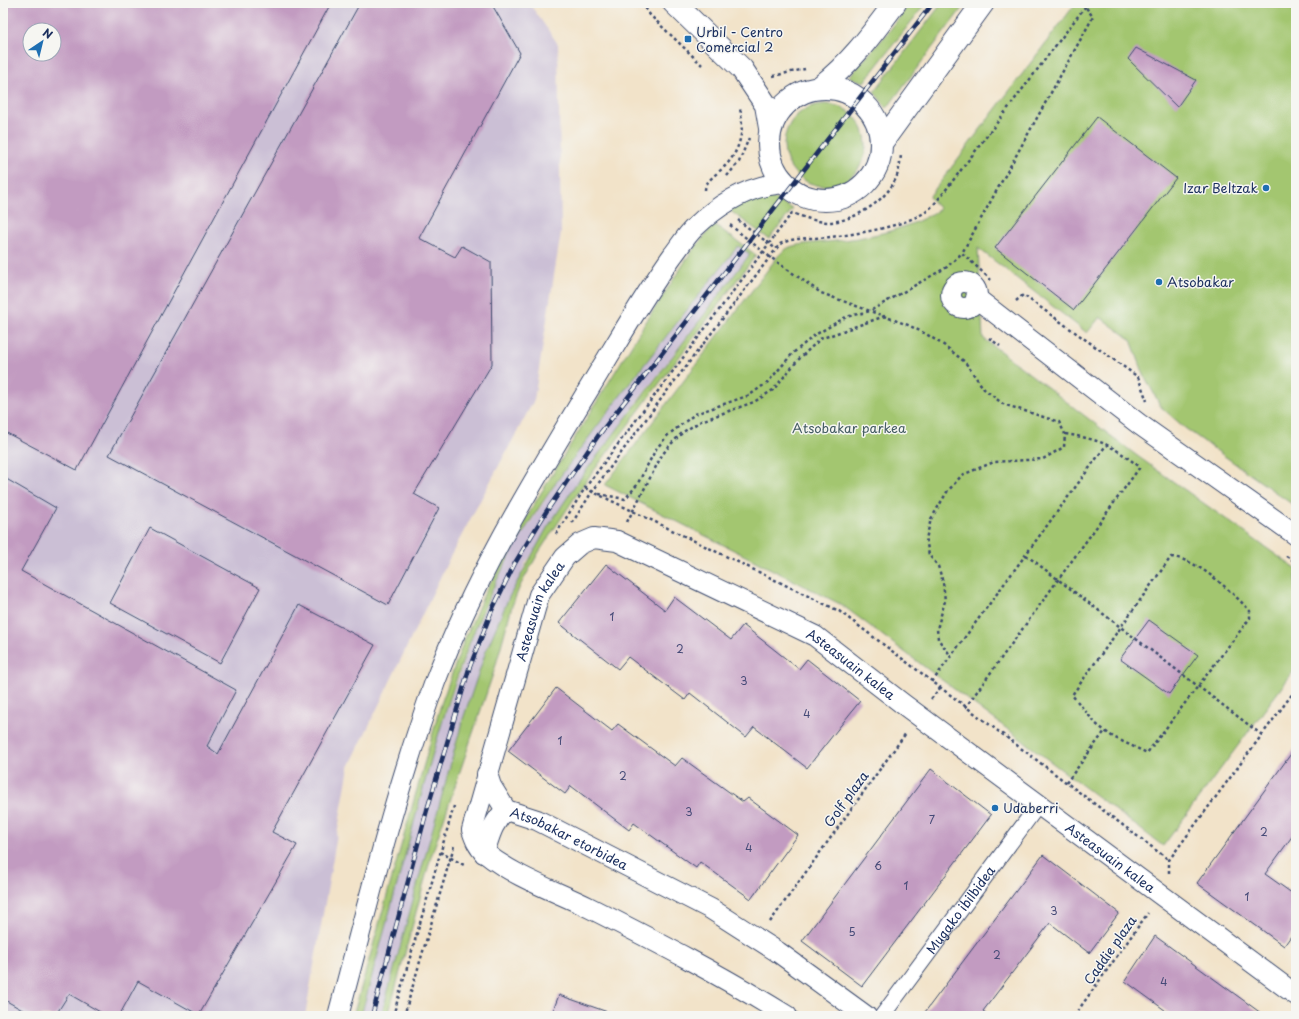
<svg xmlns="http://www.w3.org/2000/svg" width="1299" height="1019" font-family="'Playpen Sans',sans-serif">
<rect width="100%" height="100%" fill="#f6f6f2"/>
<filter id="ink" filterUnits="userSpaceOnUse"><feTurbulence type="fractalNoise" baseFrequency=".025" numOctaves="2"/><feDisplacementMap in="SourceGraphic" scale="8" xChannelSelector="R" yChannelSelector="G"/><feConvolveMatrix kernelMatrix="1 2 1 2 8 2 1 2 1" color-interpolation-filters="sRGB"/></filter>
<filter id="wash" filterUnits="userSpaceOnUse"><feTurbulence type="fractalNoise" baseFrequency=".012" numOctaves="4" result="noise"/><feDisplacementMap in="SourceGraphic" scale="16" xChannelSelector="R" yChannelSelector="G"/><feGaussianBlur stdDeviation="0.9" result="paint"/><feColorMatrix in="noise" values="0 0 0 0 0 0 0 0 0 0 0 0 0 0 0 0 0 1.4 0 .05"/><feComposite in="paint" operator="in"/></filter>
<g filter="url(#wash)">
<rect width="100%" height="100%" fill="#f2e3c9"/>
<!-- industrial -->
<g fill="#cbbfd5" fill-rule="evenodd">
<path d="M 3,3 L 529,3 L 558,44 L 561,232 L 534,400 L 449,559 L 349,767 L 305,1016 L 3,1016 ZM 30,30 L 54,30 L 54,54 L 30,54 Z"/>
<polygon points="738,245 750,254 636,403 525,564 463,719 381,1016 361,1016 433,750 471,641 496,583 516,545 568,465 636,374"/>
</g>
<!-- green -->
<g fill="#a3c66f" stroke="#5f7a66">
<polygon points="910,3 926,3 864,82 849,77 887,34"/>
<polygon points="942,3 966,3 887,108 874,92"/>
<path d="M 1076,3 L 1296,3 L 1296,507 L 1185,428 L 1161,407 L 1144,375 L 1131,340 L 1100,317 L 1087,333 L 978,248 L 983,338 L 1136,455 L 1296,569 L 1296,668 L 1163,846 L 842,605 L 605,485 L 778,256 C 781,253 784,250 788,248 C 796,243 832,242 845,240 C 879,235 911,228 940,209 L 929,197 Z"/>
<circle cx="825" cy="145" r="41"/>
<polygon points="758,198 773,198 793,209 769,239 729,210"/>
<path d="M 714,224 L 756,255 L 583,485 L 539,552 L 520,586 L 512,606 L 495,668 L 431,857 L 388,1016 L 381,1016 L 463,719 L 486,651 L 509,597 L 547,528 L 579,480 L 750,254 L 738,246 C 690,306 642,366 596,428 C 559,477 523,527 496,582 C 458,661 434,746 412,830 C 395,892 378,954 361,1016 L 353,1016 L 441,704 L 463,643 L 485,592 L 536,501 L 642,328 L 690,254 Z"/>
</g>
<g id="blocks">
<!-- building -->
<g fill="#c29bc1" fill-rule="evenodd">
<path d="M 3,3 L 331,3 L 77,470 L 3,431 ZM 30,30 L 54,30 L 54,54 L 30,54 Z"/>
<polygon points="360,3 491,3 520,53 419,238 455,257 462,246 491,262 492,364 414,494 439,508 388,605 109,455"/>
<polygon points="1136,48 1196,80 1177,107 1128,59"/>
<polygon points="1097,117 1176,178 1074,310 995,248"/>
<polygon points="3,477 56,508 21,571 236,690 207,746 218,754 299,605 375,645 272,832 297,845 199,1015 138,981 119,1016 107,1016 69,994 55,1016 33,1016 3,999"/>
<polygon points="150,528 260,588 220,663 110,603"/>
<polygon points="606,564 665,610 674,597 731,640 743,625 799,669 807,659 860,701 807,768 754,727 746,737 690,693 685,700 628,657 618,669 559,623"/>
<polygon points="1149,620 1198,655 1169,694 1120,659"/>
<polygon points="556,688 612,731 618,724 675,766 682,758 743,802 748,798 798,835 751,899 700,862 696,868 634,823 629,830 571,786 565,794 508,751"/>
<polygon points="1296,747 1296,831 1265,874 1296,896 1296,929 1284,946 1197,883"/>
<polygon points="931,769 991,815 862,986 802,941"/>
<polygon points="1043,855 1119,913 1089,953 1050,923 983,1011 990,1016 922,1016"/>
<polygon points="1155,936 1265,1016 1173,1016 1125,981"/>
<polygon points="559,995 619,1016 551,1016"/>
</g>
</g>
</g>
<g filter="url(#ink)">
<use href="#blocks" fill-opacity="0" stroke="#3b4a6e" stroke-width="1"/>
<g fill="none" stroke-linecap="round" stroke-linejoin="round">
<defs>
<g id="pedestrian">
<path id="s1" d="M 882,1016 L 1039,804"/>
</g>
<g id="minor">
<circle cx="964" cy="295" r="13"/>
<polyline points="976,298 1139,424 1296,535"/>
<path id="s2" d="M 487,774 L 491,786 L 506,810 L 537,820 L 711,909 L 778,952 L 866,1016"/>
<path d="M 484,853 C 490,835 492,823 506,810"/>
<path d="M 338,1016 C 368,904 395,791 435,682 C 477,570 541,469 602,367 C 625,329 647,291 673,255 C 680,246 686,236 694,228 C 719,204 748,186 783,183"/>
<path id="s3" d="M 787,1016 C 723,976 657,942 590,908 C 556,891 516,878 485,853 C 478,847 475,839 472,830 L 539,595 L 565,557 L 580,544 L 594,538 L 617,541 L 815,636 L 903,704 L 1296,995"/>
</g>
<g id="tertiary">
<polyline points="674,3 742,69 766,105 770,128"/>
<path d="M 820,87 C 851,63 872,34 895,3"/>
<circle cx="825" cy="144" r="56"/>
<polyline points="882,142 983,3"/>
</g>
</defs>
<!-- pedestrian casing -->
<use href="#pedestrian" stroke="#3b4a6e" stroke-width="17"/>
<!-- minor casing -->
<use href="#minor" stroke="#3b4a6e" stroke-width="22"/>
<!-- tertiary casing -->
<use href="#tertiary" stroke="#3b4a6e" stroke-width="24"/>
<!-- path -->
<g stroke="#3b4a6e" stroke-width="2.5" stroke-dasharray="3 3" stroke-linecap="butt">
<polyline points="642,3 650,15 702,65"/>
<polyline points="773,76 805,69"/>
<polyline points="727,176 739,162 749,138"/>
<path d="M 705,190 C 705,181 717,174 724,167 C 740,152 745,129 740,109"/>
<polyline points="738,220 776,249"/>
<polyline points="730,225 770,257 821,293 908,325 926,334 945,346 965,362 984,389 1003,404 1059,422 1065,434 1064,447 1043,459 994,462 962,475 947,492 931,519 926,539 929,555 938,566 943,582 945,601 937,629 938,639 951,656"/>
<polyline points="991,280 962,253 1093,17 1085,6"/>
<polyline points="1016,301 1023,295 1138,377 1147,401"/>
<polyline points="989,338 1000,346"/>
<polyline points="585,488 839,611 1169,860"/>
<polyline points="599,494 625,499 637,485 656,449 668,435 695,414 750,395 768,382 793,353 815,335 846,317 870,311 947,267 962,253"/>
<polyline points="627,522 662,455 670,445 683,432 701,421 754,402 773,390 798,360 820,339 885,316"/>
<path d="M 572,523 L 592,492 L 667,391 L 780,244 C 796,236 814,239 831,237 C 861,233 897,228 924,213 C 932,208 939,198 945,191 L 1088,3"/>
<path d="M 556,534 L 585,488 L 792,213 C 804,217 816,222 828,222 C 852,222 883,203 894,182 C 899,174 900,163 901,155"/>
<polyline points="1026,555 1262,735"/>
<polyline points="1286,556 1296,562"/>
<path d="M 1171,557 C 1198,559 1232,592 1250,611 L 1250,618 L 1147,753 L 1113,737 L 1096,724 L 1072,695 Z"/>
<polyline points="932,682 1107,444"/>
<polyline points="931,699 940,688"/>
<path d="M 965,708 L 1140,467 C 1110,444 1102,440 1065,434"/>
<polyline points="1066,783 1105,731"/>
<polyline points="440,852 464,865"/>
<polyline points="1169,873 1169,860 1296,689"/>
<polyline points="770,922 906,733"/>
<polyline points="393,1016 454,806"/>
<polyline points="404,1016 454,846"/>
<polyline points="734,1016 737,1011"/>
<polyline points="1074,1016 1148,913"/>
</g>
<!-- pedestrian -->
<use href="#pedestrian" stroke="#fff" stroke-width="15"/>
<!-- minor -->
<use href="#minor" stroke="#fff" stroke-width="20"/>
<!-- tertiary -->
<use href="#tertiary" stroke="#fff" stroke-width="22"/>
<defs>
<polyline id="rail" points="372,1016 427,810 469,669 492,610 515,563 546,512 598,436 933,3"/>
</defs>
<!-- rail casing -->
<use href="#rail" stroke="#1b2f5e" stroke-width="4.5"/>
<!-- rail -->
<use href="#rail" stroke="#f6f6f2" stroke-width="3" stroke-dasharray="9" stroke-linecap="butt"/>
</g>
</g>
<!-- markers -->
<g fill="#1f6fb2" stroke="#f6f6f2" stroke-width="1.5">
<rect x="684" y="35" width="8" height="8" rx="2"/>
<circle cx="1266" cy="188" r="4"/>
<circle cx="1159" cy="282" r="4"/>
<circle cx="995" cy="808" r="4"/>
</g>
<g text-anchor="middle" stroke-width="3" stroke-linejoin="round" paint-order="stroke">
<!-- number labels -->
<g font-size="11" fill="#454a77">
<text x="612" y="621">1</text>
<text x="680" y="653">2</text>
<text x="744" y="685">3</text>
<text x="807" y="718">4</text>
<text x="560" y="745">1</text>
<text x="623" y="780">2</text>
<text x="689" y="816">3</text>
<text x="932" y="824">7</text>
<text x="1264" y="836">2</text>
<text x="749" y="852">4</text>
<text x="878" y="870">6</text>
<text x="906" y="890">1</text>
<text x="1247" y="901">1</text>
<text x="1054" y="915">3</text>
<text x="852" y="936">5</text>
<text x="997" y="959">2</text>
<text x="1164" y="986">4</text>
</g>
<!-- poi labels -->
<g font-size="13" fill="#1b2f5e" stroke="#f6f6f2" text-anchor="start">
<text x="696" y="37">Urbil - Centro<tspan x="696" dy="15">Comercial 2</tspan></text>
<text x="1258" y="193" text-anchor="end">Izar Beltzak</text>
<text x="1167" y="287">Atsobakar</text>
<text x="1003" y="813">Udaberri</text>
</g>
<!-- park labels -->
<g font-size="13" fill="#445c63" stroke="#f6f6f2">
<text x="849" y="433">Atsobakar parkea</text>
</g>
<!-- street labels -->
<g font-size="13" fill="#1b2f5e" stroke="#f6f6f2">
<text dy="5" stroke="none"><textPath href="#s3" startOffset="600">Asteasuain kalea</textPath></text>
<text dy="5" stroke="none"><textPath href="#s3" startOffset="984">Asteasuain kalea</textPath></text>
<text transform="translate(846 799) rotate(-54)" y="5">Golf plaza</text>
<text dy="5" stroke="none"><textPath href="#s2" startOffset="110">Atsobakar etorbidea</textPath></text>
<text dy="5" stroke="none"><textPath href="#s3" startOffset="1308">Asteasuain kalea</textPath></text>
<text dy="5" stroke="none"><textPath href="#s1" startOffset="132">Mugako ibilbidea</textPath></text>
<text transform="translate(1110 950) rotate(-55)" y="5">Caddie plaza</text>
</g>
</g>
<!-- margin -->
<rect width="1299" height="1019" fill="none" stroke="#f6f6f2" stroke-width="16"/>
<!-- north arrow -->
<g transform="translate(42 42) rotate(35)"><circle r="19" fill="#f6f6f2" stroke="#9ea6b7"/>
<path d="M0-3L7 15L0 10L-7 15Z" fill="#1f6fb2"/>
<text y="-6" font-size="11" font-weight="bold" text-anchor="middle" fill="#1b2f5e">N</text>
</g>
</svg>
